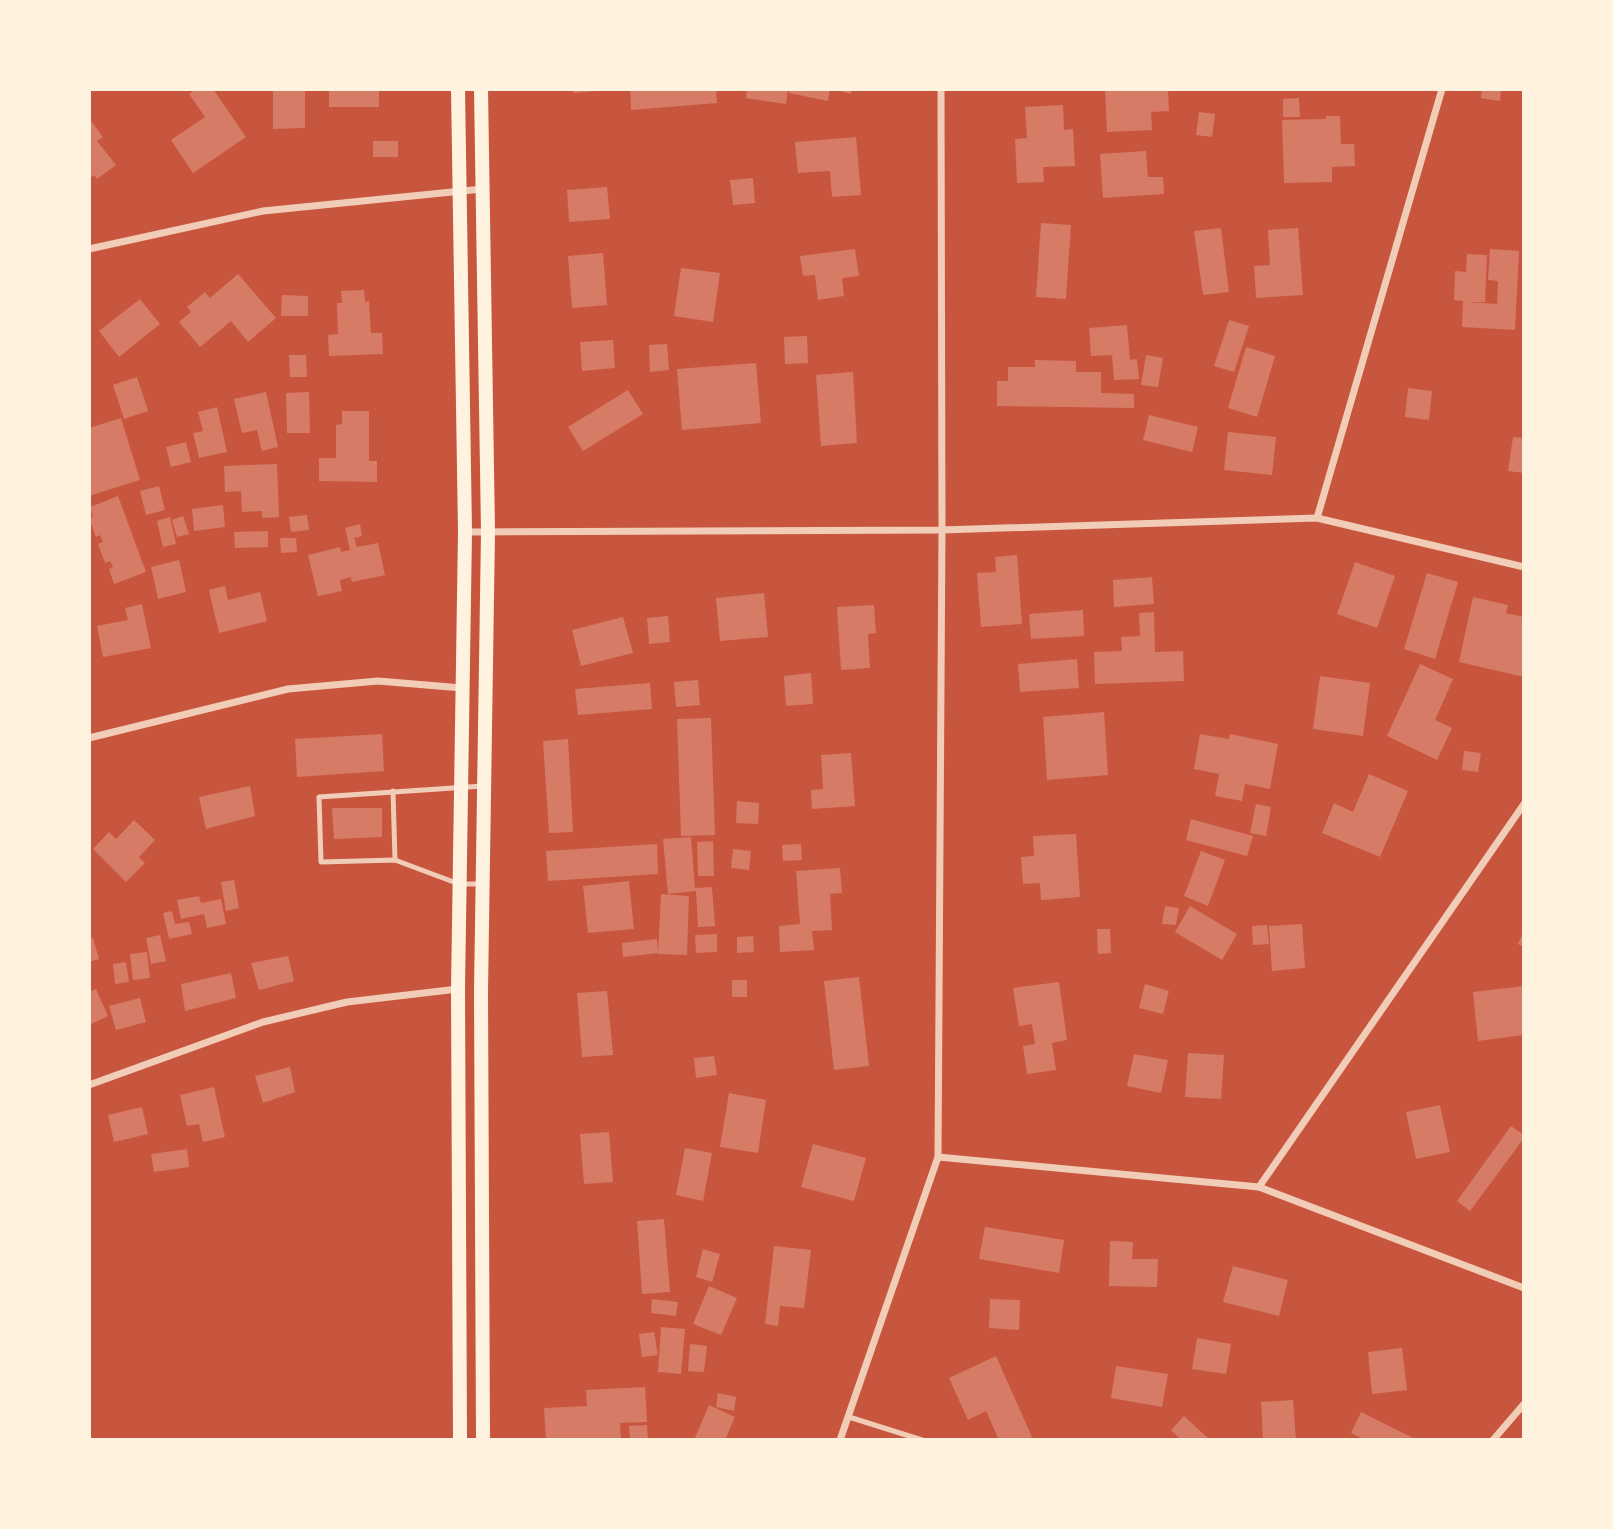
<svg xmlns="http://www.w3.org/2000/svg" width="1613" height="1529" font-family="Raleway,sans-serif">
<rect width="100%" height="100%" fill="#c8553d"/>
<!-- building -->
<g fill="#d67c66">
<polygon points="196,89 213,89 246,137 193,173 171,140 205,117 189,94"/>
<polygon points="273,89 305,89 305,128 273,129"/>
<rect x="329" y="89" width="50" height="18"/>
<polygon points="572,89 597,89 597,91 573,93"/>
<polygon points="630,89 716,89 717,103 631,110"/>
<polygon points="747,89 788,89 786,104 746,98"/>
<polygon points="790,89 830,89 828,101 789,93"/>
<polygon points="834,89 852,89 851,94"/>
<polygon points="1105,89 1168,89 1169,111 1151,112 1152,130 1107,132"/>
<polygon points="1482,89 1501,89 1500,101 1481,98"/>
<polygon points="1299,98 1300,117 1283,117 1283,99"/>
<polygon points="1063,105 1064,130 1073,129 1075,166 1043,167 1044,182 1017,183 1015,139 1027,138 1025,107"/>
<polygon points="1199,112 1215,114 1212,137 1196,135"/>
<polygon points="1326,116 1340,116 1341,144 1354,144 1355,166 1332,167 1332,182 1284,183 1282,120 1326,119"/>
<polygon points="91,121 103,137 97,141 116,165 97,179 94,175 89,179"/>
<polygon points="856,137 861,195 832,197 830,171 798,173 795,142"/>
<rect x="373" y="141" width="25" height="16"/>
<polygon points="1146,151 1148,177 1163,177 1164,194 1103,198 1100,154"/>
<polygon points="753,178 755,203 733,205 730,180"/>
<polygon points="607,187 610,219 569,222 567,190"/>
<polygon points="1041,223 1071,225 1066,299 1036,297"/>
<polygon points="1221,228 1229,292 1203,295 1194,231"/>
<polygon points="1298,228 1303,295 1256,298 1254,266 1270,265 1268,230"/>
<polygon points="855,249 859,276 842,278 844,296 818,300 815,275 803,276 800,256"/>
<polygon points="1490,249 1519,251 1515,330 1462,327 1463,301 1454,300 1455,271 1466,272 1467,254 1487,255 1485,302 1467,302 1497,304 1498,281 1488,280"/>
<polygon points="603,253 607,305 572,308 568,256"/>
<polygon points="681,268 720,273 713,322 674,316"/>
<polygon points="238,274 276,318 248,342 231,321 200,347 179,322 191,312 187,307 205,292 210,298"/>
<polygon points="364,290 365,302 369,301 371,333 382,333 383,354 329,356 328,335 338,334 337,303 342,303 341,291"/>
<polygon points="282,295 308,296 308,316 281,316"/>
<polygon points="140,299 160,324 119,357 99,331"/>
<polygon points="1229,320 1249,326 1234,372 1214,366"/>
<polygon points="1127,325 1130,360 1137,359 1139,379 1114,380 1112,355 1091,356 1089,328"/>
<polygon points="807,336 808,363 785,364 784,337"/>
<polygon points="613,340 615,368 582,371 580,342"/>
<polygon points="667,344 669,370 650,372 649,345"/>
<polygon points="1246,347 1275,356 1257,417 1228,408"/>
<polygon points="289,355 306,355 307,377 290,377"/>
<polygon points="1146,355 1163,358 1158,387 1141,385"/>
<polygon points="1035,360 1076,361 1076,372 1101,372 1101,393 1134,394 1134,408 997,406 997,381 1008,381 1008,367 1035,367"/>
<polygon points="756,363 761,423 682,430 677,369"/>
<polygon points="853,372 857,443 821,446 816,375"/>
<polygon points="137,377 148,411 124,419 113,385"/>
<polygon points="1408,388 1432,391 1429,420 1405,417"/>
<polygon points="628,390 643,414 583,451 568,427"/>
<polygon points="266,392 278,447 262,451 257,430 242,433 234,399"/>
<polygon points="309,392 310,433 287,433 286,393"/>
<polygon points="217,407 227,452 199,458 193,433 203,431 198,412"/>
<polygon points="342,411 369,411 369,461 377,461 377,482 319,481 319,458 336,458 336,425 342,424"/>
<polygon points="1149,415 1198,427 1192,452 1143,440"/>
<polygon points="121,418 140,480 89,496 89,428"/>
<polygon points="1228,432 1276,437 1272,475 1224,470"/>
<polygon points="1513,437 1524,438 1524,473 1508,471"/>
<polygon points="186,442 191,462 171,467 166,447"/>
<polygon points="277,464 279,517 262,518 262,511 242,512 241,491 225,492 224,466"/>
<polygon points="159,486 165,510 146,515 140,491"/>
<polygon points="118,496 146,572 114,584 109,569 113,567 110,561 105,563 98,544 103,542 100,535 96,537 89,518 93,517 90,507"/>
<polygon points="223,505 225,527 194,531 192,509"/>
<polygon points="307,515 309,530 291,532 289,517"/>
<polygon points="183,516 189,534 177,537 172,520"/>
<polygon points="170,517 176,544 163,547 157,521"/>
<polygon points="360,524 362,536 354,538 357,547 378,543 385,575 352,582 351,577 340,580 342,591 318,596 308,555 340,547 341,552 350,550 345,528"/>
<polygon points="268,531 268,547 235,548 234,532"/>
<polygon points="280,538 296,538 297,552 281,553"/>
<polygon points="1017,555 1022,624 981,627 977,573 996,572 995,557"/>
<polygon points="179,560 186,592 158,599 151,567"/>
<polygon points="1355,562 1395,576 1377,628 1337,614"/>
<polygon points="1427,573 1458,582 1435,659 1404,649"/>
<polygon points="1152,577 1154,604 1114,607 1113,580"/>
<polygon points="225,586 228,600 260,592 267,621 219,633 209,590"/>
<polygon points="764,593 768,637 720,641 716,598"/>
<polygon points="1473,597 1508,605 1506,613 1524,617 1524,677 1459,662"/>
<polygon points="142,604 151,648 103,657 97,626 128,620 125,608"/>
<polygon points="874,605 876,633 868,634 870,668 841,670 837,607"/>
<polygon points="1083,610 1084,636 1031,639 1029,614"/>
<polygon points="1154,612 1155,652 1183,651 1184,681 1095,684 1094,652 1122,651 1121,637 1140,636 1139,613"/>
<polygon points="668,616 670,642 649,644 647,618"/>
<polygon points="623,617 633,653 581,666 572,630"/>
<polygon points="1077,659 1079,688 1020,692 1018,664"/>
<polygon points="1420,664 1453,679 1435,720 1452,728 1437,760 1387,736"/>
<polygon points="811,673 813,704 786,706 784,676"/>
<polygon points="1320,676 1370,683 1363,736 1313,729"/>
<polygon points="698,680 700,705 676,707 674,682"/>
<polygon points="650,683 652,709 578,715 575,689"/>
<polygon points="1104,712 1108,775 1047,780 1043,717"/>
<polygon points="711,718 715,835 681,836 677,719"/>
<polygon points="382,734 384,771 297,777 295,739"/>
<polygon points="1200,734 1229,739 1230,734 1278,744 1270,789 1245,784 1242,801 1215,796 1219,774 1194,769"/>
<polygon points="568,739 573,832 549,833 543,741"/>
<polygon points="1464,751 1481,753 1478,772 1462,770"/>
<polygon points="851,753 855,806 812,809 811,790 823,789 821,755"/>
<polygon points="1369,774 1408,791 1380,857 1322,833 1334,803 1353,812"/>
<polygon points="250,786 255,816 206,829 199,797"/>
<polygon points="737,801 759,803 758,824 736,823"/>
<polygon points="1256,804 1271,807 1266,836 1250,833"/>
<polygon points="332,808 382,808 382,837 334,839"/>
<polygon points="1191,819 1253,836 1247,856 1186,840"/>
<polygon points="134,820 155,840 139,857 145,863 126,882 93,849 109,832 116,839"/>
<polygon points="1076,834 1080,897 1041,900 1040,883 1023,884 1021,857 1034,856 1033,836"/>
<polygon points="691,837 695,888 712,887 715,926 698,927 696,891 668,894 663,839"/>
<polygon points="713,841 714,876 698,876 697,842"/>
<polygon points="657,844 658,874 548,881 546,851"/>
<polygon points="801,844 802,860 783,861 782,845"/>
<polygon points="733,849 751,851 749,870 731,868"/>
<polygon points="1201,851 1225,860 1208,906 1184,896"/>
<polygon points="840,868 842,893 830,894 832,930 812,931 814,950 780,952 779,926 800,924 796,871"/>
<polygon points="234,880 239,908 226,911 221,882"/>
<polygon points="629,881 634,929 588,933 583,886"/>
<polygon points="661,894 689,896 687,955 658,954"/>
<polygon points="199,896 201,903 221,899 226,924 207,928 204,914 181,919 177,900"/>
<polygon points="1165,906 1179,908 1176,925 1162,924"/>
<polygon points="1190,906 1237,934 1222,960 1175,932"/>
<polygon points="172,911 175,924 189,922 192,934 169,939 163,913"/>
<polygon points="1302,924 1305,968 1272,971 1269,926"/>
<polygon points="1267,925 1269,944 1253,945 1252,926"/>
<polygon points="1097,929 1110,929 1111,953 1098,954"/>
<polygon points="1524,930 1524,947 1518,944"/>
<polygon points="717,934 717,952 696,953 695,935"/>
<polygon points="160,935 166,961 151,964 146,938"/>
<polygon points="753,936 754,952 737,953 737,937"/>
<polygon points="93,938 99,959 89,962 89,939"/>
<polygon points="657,939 658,953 623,957 622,943"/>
<polygon points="147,952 150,978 133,980 130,954"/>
<polygon points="288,956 294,981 259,990 251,963"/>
<polygon points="126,962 129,982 115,984 113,964"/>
<polygon points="231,973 236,998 185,1011 181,984"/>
<polygon points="859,977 869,1066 834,1070 824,981"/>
<rect x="732" y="980" width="15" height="17"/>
<polygon points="1059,982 1067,1040 1052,1043 1056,1070 1027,1074 1023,1046 1035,1044 1032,1024 1019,1026 1013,988"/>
<polygon points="1145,984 1169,991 1163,1014 1139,1008"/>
<polygon points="1524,986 1524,1035 1478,1041 1473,992"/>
<polygon points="96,989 108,1016 91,1024 89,992"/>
<polygon points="607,991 613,1055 582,1057 577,993"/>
<polygon points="140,998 146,1022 116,1030 109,1006"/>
<polygon points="1188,1053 1224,1055 1221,1099 1185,1097"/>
<polygon points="1134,1054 1168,1060 1161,1093 1127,1086"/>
<polygon points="714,1056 717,1075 696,1078 694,1058"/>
<polygon points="290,1067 295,1092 263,1103 255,1076"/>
<polygon points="214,1087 225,1137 203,1142 199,1124 187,1126 180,1095"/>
<polygon points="729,1093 766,1100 758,1153 720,1147"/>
<polygon points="1440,1105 1450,1152 1416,1159 1406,1112"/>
<polygon points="142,1107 148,1134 114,1142 108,1115"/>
<polygon points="1511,1126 1524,1135 1524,1138 1470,1211 1457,1201"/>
<polygon points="609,1132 613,1182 584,1184 580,1134"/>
<polygon points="813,1144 866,1158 854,1201 801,1187"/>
<polygon points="685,1148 712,1153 703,1201 676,1195"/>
<polygon points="187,1149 189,1167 154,1172 151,1154"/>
<polygon points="664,1219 670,1292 642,1294 637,1221"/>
<polygon points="985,1227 1064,1240 1059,1273 979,1259"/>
<polygon points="1110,1241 1133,1242 1132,1259 1158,1259 1157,1287 1109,1286"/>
<polygon points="774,1246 811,1250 804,1308 780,1306 778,1326 765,1324"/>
<polygon points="703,1249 720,1254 712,1282 696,1277"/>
<polygon points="1233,1266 1288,1280 1279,1316 1223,1302"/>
<polygon points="709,1286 737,1298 721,1335 693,1324"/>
<polygon points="652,1299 678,1302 676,1316 651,1313"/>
<polygon points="990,1299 1020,1300 1019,1330 989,1328"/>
<polygon points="661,1327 685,1329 681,1374 658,1372"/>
<polygon points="654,1332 658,1355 642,1357 639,1334"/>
<polygon points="1197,1338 1231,1344 1226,1374 1192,1369"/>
<polygon points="690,1344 707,1346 704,1372 688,1371"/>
<polygon points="1402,1348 1407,1390 1372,1394 1368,1352"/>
<polygon points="996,1356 1032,1437 1025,1440 999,1440 986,1411 968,1420 949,1378"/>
<polygon points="1116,1366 1168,1374 1162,1407 1111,1398"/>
<polygon points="645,1387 647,1422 620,1423 621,1440 546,1440 544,1408 587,1406 586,1390"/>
<polygon points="718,1393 736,1397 734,1411 716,1407"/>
<polygon points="1293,1400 1296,1440 1263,1440 1261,1402"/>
<polygon points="709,1405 735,1417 725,1440 694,1440"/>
<polygon points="1361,1412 1417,1440 1365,1440 1351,1433"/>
<polygon points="1184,1416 1210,1440 1181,1440 1171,1430"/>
<polygon points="647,1425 648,1440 630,1440 629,1426"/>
</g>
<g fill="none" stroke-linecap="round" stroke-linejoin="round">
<!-- service -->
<g stroke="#f1ccb7" stroke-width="5">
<polyline points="393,791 395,860"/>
<polyline points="482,884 459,884 395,860 321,862 319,797 483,786"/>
<polyline points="849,1417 922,1440"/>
</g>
<!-- minor -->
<g stroke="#f1ccb7" stroke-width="7">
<polyline points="89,249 263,211 482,189"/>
<polyline points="1317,518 1442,89"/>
<polyline points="465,532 942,530 1317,518 1524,567"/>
<polyline points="89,738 288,689 378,681 462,688"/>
<polyline points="89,1085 263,1022 347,1002 458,989"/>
<polyline points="938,1157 1259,1187 1524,1288"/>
<polyline points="1259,1187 1524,804"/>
<polyline points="840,1440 938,1157 942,530 941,89"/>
<polyline points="1493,1440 1524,1404"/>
</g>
<!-- secondary -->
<g stroke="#fff3e0" stroke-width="14">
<polyline points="458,89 465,532 458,989 460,1440"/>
<polyline points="481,89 488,532 481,991 483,1440"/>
</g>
</g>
<!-- border -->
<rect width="1613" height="1529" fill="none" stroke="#fff3e0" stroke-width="182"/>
</svg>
